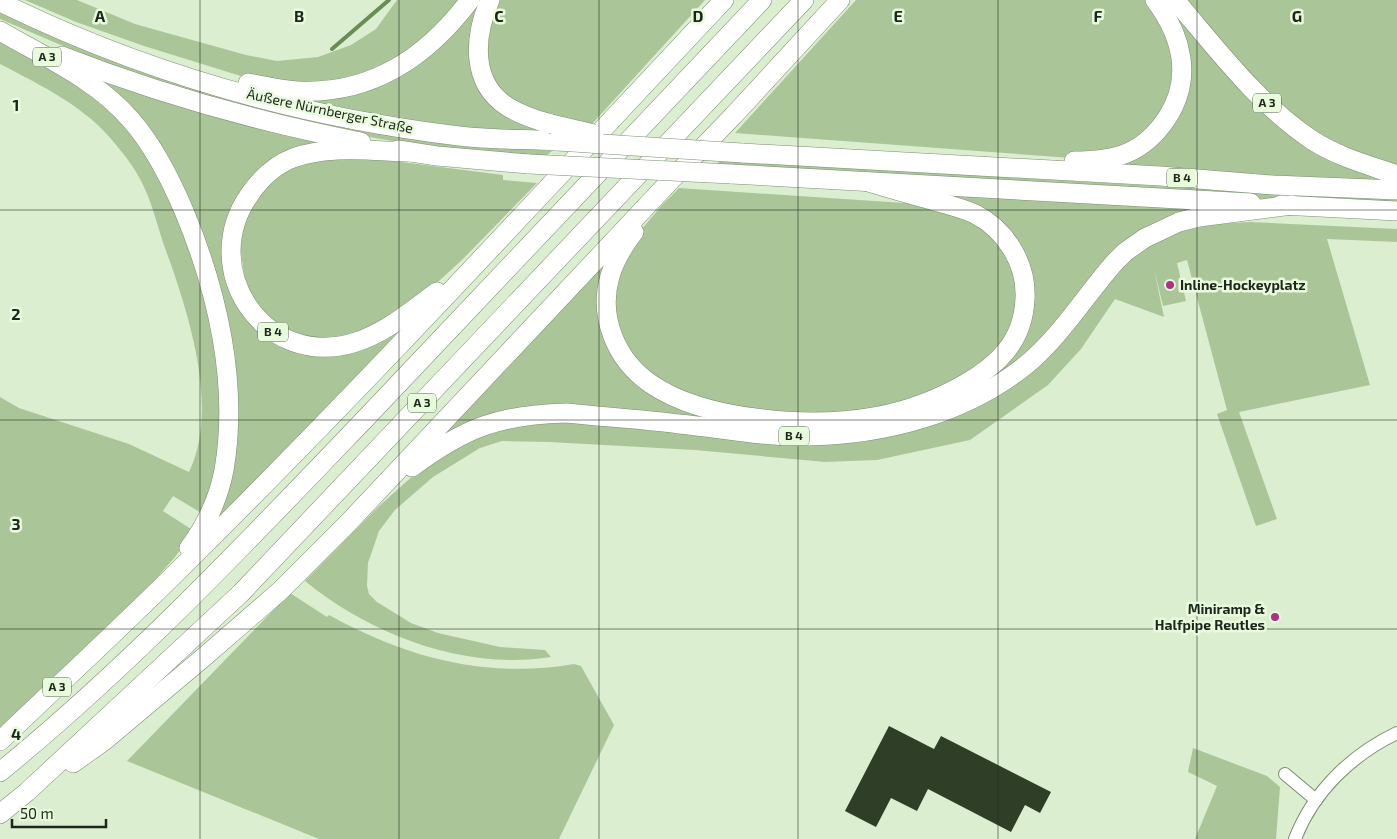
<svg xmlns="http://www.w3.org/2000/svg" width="1397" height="839" font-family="'Exo 2',sans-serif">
<rect width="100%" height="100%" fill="#dbefd0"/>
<!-- green -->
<g fill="#aac699">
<polygon points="25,0 77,0 135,24 246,55 277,61 318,57 351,45 376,29 397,0 463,0 445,23 388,68 321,84 244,77 144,46 76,22"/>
<polygon points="476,0 484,0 482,85 561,133 473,130 326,107 263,91 359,91"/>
<polygon points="495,0 705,0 592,124 545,118 498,91 482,58"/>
<polygon points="856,0 1147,0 1157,11 1177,65 1161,119 1133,145 1071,158 735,133"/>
<polygon points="1162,0 1251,94 1392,181 1083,167 1112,164 1182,102"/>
<polygon points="1181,0 1397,0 1397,171 1356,158 1287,115"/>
<polygon points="0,10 110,57 483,145 552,151 544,158 409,144 330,130 169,86 91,58 0,19"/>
<path d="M 0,42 L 52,67 L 93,91 L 143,143 L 200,267 L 221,373 L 221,456 L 203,514 L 173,496 L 163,511 L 194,531 L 175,557 L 154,581 L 0,729 L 0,397 L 19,408 L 129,444 L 189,472 C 220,408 188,311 165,248 C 158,228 153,206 144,187 C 138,173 127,158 117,146 C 87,107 42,86 0,64 Z"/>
<polygon points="90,73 324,142 257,177 229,277 296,347 411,321 216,523 233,444 193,217"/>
<polygon points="309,158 370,158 503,175 503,180 537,183 464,258 426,293 361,335 307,341 258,313 247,297 238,230 269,179"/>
<polygon points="722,158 918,172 1397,200 1397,207 716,166"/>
<polygon points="679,188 904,203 926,205 949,211 986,229 1009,256 1020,289 1008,340 955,385 875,411 766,414 671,390 636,365 612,320 616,277 636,236 662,205"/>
<path d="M 928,194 L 1239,212 C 1208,215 1176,216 1147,231 C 1115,248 1094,281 1072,309 C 1049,338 1024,363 992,383 C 937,416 872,430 808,431 C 779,432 743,426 714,423 C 670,418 626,414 582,410 C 541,409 501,410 464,429 C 453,434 443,441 433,447 L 429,444 L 605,256 C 610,267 606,274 604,285 C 600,308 600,335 615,355 C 623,368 634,379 646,388 C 661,399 678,403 696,408 C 729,419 764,429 800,429 C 875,430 1003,407 1026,321 C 1030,305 1032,289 1027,273 C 1014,224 972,206 928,194 Z"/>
<path d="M 1250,222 L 1397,229 L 1397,242 L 1327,239 L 1370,385 L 1239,412 L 1277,519 L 1256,526 L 1217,414 L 1227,410 L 1187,260 L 1177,263 L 1186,301 L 1163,306 L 1154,269 L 1164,317 L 1115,299 L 1081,349 L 1048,385 L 970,440 L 877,460 L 825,462 L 695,450 L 549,442 L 502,441 L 480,448 L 433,477 L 395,510 L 379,531 L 368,563 L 367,586 L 369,594 L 377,602 L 411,623 L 438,633 L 500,647 L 545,650 L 551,657 C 465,671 371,635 305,581 L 378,507 L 425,465 L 475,436 L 541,420 L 737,438 L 987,397 L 1141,249 L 1179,232 L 1215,224 Z"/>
<path d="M 290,593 L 327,617 L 329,615 C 407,658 486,679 574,664 L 581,666 L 614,725 L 559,839 L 319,839 L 127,761 Z"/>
<polygon points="1193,748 1267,776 1280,787 1276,839 1195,839 1217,786 1188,772"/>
</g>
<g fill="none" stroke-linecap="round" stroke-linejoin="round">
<!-- stream -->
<polyline stroke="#6a8d56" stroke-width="4" points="332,49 389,0"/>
</g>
<!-- building -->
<polygon fill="#2f3e26" points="889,726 934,749 941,736 1051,792 1040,813 1025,805 1011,832 928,789 917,811 891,798 876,827 845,811"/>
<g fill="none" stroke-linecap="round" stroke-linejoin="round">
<defs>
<g id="minor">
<polyline points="1285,774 1316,800"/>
<path d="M 1295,839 C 1313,792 1351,755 1397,733"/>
</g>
<g id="highway">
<path d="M 490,0 C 474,36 470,83 508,107 C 521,115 536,120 551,124"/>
<path d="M 1175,0 C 1217,49 1258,104 1312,140 C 1338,157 1368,165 1397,175"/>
<path d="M 0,2 C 143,72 300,117 459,136 C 491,140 525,139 557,141"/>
<path d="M 0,31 C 45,57 97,80 131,120 C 154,146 170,178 184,211 C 217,290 239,383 224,470 C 219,497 206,526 189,548"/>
<path d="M 62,56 C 159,94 259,122 361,142"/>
<path d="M 248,83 C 264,86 281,90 297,91 C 372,95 427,57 470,0"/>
<polyline points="398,150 437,156 529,164"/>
<path d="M 410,152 C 372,151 329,145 293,158 C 275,165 261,178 250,194 C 197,268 263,369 353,343 C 384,334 411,311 437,292"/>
<polyline points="742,153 1160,176 1273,185 1397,190"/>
<path d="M 1074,161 C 1092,161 1110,160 1127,153 C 1144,146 1157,133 1167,118 C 1193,78 1182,36 1155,0"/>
<polyline points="731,174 1251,203"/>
<polyline points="1281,205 1397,211"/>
<path d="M 634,232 C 624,245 615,259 610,276 C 598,317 616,360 651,384 C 705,421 811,428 873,417 C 904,412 936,400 963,385 C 998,365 1023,342 1025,299 C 1027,264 1006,230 975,214 C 960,207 944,204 928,199 C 908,194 888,188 868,182"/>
<path d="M 412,467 C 466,427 499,415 566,413 C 604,417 642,419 679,424 C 721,428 765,437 807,436 C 884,435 965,414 1026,365 C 1061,336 1085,296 1115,262 L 1125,252 L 1145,238 L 1179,222 L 1199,217 L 1292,205"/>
<path d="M 0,741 C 63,681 127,622 188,561 C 372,379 547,188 724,0"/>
<polyline points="73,763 104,741 204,657 280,591 349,522 671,180 733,116 840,0"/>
<path d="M 0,772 C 131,665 247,542 364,420 C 497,280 630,140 762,0"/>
<polyline points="0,814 27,792 241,593 804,0"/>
</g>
</defs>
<!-- minor casing -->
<use href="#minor" stroke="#7c8e72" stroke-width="14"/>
<!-- highway casing -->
<use href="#highway" stroke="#7c8e72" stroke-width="20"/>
<!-- minor -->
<use href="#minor" stroke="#fff" stroke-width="12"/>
<!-- highway -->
<use href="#highway" stroke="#fff" stroke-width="19"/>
<defs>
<g id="highway-bridge">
<polyline points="551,124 594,134"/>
<polyline points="557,141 742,153"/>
<polyline points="529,164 731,174"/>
</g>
</defs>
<!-- highway-bridge casing -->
<use href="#highway-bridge" stroke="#7c8e72" stroke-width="20" stroke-linecap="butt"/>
<!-- highway-bridge -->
<use href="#highway-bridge" stroke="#fff" stroke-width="19"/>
</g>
<!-- grid -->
<path fill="none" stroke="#1e251a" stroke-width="1" stroke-opacity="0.55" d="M 200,0 L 200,839M 399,0 L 399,839M 599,0 L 599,839M 798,0 L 798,839M 998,0 L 998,839M 1197,0 L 1197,839M 0,210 L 1397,210M 0,420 L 1397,420M 0,629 L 1397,629"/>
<!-- markers -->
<g fill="#ad3284" stroke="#e8fcdd" stroke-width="2">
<circle cx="1170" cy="285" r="5"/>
<circle cx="1275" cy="617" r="5"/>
</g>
<g text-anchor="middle" stroke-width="5" stroke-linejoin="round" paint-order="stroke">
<!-- shield labels -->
<g fill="#e8fcdd" stroke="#5b6654" stroke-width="1">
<rect x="33" y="47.5" width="28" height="19" rx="4"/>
<rect x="1253" y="93.5" width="28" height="19" rx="4"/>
<rect x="1167" y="168.5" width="30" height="19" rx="4"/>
<rect x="258" y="322.5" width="30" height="19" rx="4"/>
<rect x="408" y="393.5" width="28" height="19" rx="4"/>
<rect x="779" y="426.5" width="30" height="19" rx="4"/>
<rect x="43" y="677.5" width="28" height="19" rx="4"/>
</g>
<g font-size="12" font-weight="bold" fill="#1e251a">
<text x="47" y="61">A 3</text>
<text x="1267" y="107">A 3</text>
<text x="1182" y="182">B 4</text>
<text x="273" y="336">B 4</text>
<text x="422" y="407">A 3</text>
<text x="794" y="440">B 4</text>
<text x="57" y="691">A 3</text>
</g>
<!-- street labels -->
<g font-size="14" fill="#1e251a" stroke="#e8fcdd">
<text transform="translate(330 111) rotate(12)" y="5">Äußere Nürnberger Straße</text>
</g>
<!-- poi labels -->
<g font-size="14" font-weight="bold" fill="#1e251a" stroke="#e8fcdd" text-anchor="start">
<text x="1180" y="290">Inline-Hockeyplatz</text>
<text x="1265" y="614" text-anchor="end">Miniramp &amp;<tspan x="1265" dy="16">Halfpipe Reutles</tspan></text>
</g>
</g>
<g font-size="16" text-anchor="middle" font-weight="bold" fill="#1e251a" stroke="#e8fcdd" stroke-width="5" stroke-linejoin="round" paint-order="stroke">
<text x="100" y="22">A</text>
<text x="299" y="22">B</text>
<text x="499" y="22">C</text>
<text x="698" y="22">D</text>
<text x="898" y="22">E</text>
<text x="1098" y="22">F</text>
<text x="1297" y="22">G</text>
<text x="16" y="111">1</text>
<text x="16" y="320">2</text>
<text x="16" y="530">3</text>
<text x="16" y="740">4</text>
</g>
<!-- scale -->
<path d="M12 819v8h94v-8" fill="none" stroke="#1e251a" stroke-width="2.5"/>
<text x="20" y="819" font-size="15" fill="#1e251a" stroke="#e8fcdd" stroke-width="4" paint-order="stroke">50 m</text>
</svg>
